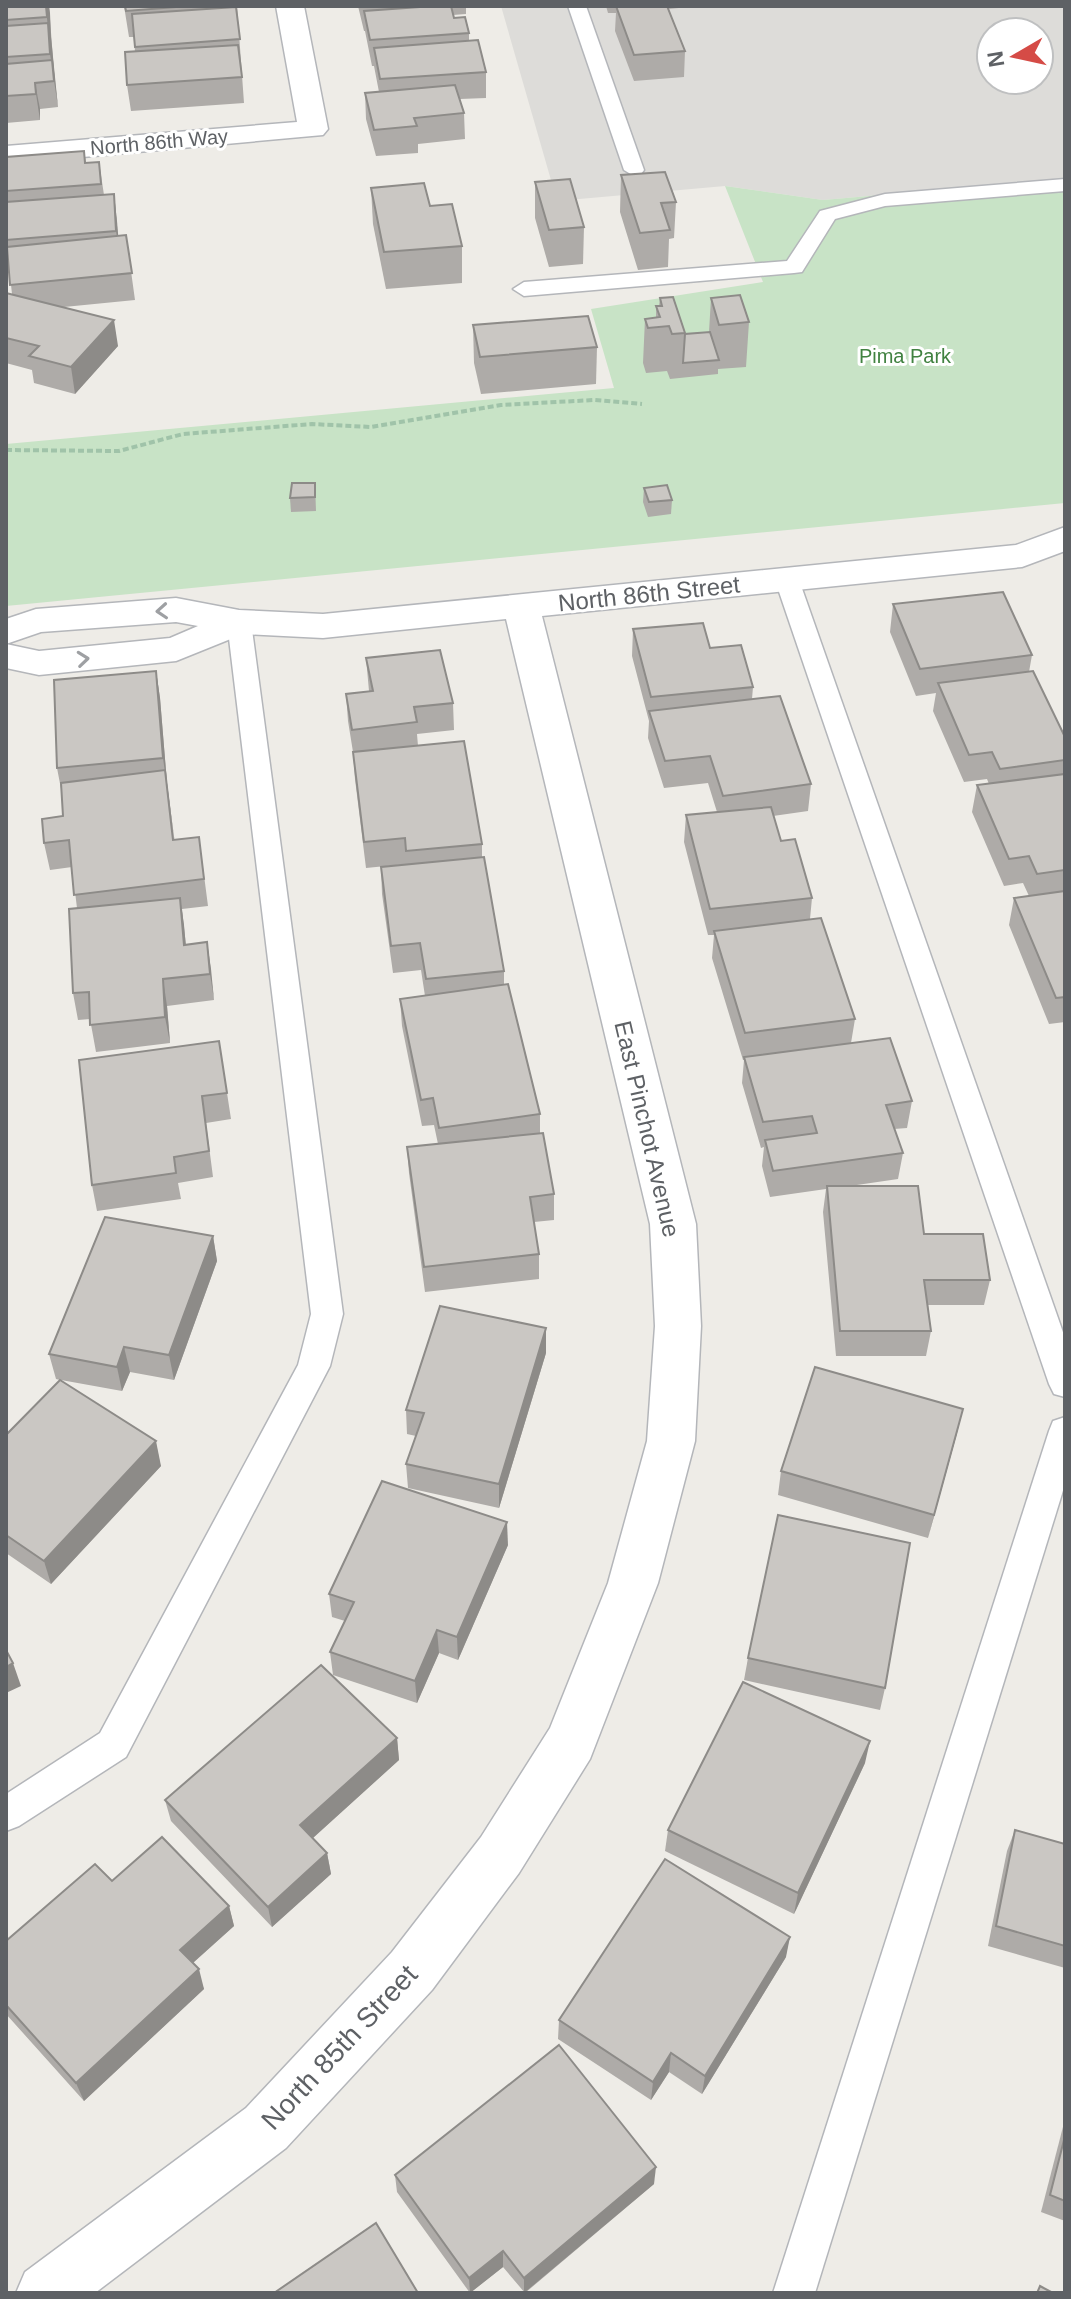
<svg xmlns="http://www.w3.org/2000/svg" width="1071" height="2299" font-family="Helvetica,sans-serif">
<rect width="100%" height="100%" fill="#eeece7"/>
<!-- industrial -->
<path fill="#dddcd9" fill-rule="evenodd" d="M 501,6 L 1065,6 L 1065,179 L 823,200 L 725,186 L 557,201 ZM 991,32 L 1039,32 L 1039,80 L 991,80 Z"/>
<!-- green -->
<polygon fill="#c8e3c6" points="1065,179 1065,503 6,606 6,444 614,388 591,309 763,282 725,186 823,200"/>
<g fill="none" stroke-linecap="round" stroke-linejoin="round">
<defs>
<g id="lane">
<polygon points="568,6 586,6 644,170 641,174 634,176 624,170"/>
<polygon points="1065,179 1065,191 885,206 835,219 802,272 794,273 524,296 513,289 524,282 787,261 820,211 885,194"/>
<polygon points="787,572 796,575 799,580 1065,1338 1065,1397 1054,1394 1049,1384 775,580 778,575"/>
<polygon points="239,614 248,616 251,622 343,1314 330,1366 126,1757 19,1826 6,1831 6,1794 100,1733 298,1365 311,1314 227,622 230,616"/>
<polygon points="1065,1417 1065,1484 815,2293 773,2293 1049,1431 1053,1421"/>
</g>
<g id="street">
<polygon points="276,6 304,6 328,129 323,135 6,164 6,146 297,122"/>
<polygon points="1065,527 1065,551 1022,567 542,616 696,1224 701,1326 695,1441 658,1583 590,1759 519,1873 432,1990 286,2148 95,2293 16,2293 25,2272 246,2108 392,1952 481,1837 550,1728 608,1583 647,1441 655,1326 650,1224 506,619 323,638 243,634 176,661 39,675 6,668 6,644 39,651 170,638 198,626 176,622 41,632 6,644 6,619 36,609 176,598 239,610 323,614 1016,545"/>
</g>
</defs>
<!-- lane casing -->
<use href="#lane" stroke="#b4b6ba" stroke-width="3"/>
<!-- street casing -->
<use href="#street" stroke="#b4b6ba" stroke-width="3"/>
<!-- path -->
<polyline stroke="#a0c3a9" stroke-width="4" stroke-dasharray="6 3" stroke-linecap="butt" points="6,450 119,451 183,434 312,424 371,427 501,405 594,400 642,404"/>
<!-- lane -->
<use href="#lane" fill="#fff" fill-rule="evenodd"/>
<!-- street -->
<use href="#street" fill="#fff" fill-rule="evenodd"/>
</g>
<!-- wall -->
<g fill="#aeaba8">
<polygon points="6,6 49,6 54,72 58,107 40,109 40,120 6,123"/>
<polygon points="124,6 237,6 244,103 131,111 127,85 135,52 134,37 129,37"/>
<polygon points="358,6 466,6 466,14 453,15 454,18 469,33 469,41 486,72 486,98 460,99 464,113 465,139 418,144 418,153 376,156 366,119 365,93 379,92 374,66 372,66 365,31 364,31"/>
<polygon points="606,6 700,6 668,9 685,51 684,77 634,81 615,31 616,13 608,13"/>
<polygon points="84,151 86,163 99,162 104,195 114,194 118,236 126,235 135,300 64,307 118,346 75,394 34,383 32,370 6,363 6,293 12,294 9,266 6,267 6,157"/>
<polygon points="621,175 676,202 674,238 669,239 668,267 638,270 620,212"/>
<polygon points="535,182 584,227 583,264 549,267 535,218"/>
<polygon points="371,188 430,206 462,246 462,283 386,289 373,224"/>
<polygon points="660,298 685,334 709,332 711,298 749,322 746,367 718,369 718,374 670,379 667,371 646,373 643,363 645,319 656,318 656,306 659,306"/>
<polygon points="473,325 597,347 596,384 481,394 474,363"/>
<polygon points="315,483 316,511 291,512 290,498"/>
<polygon points="644,488 672,500 671,514 648,517 643,502"/>
<polygon points="893,604 1032,655 1029,672 1065,737 1065,1022 1049,1024 1009,925 1014,898 1029,896 1023,883 1004,886 972,812 977,785 989,784 987,779 964,782 933,711 936,693 916,696 890,632"/>
<polygon points="633,629 710,648 753,687 752,699 811,784 808,811 773,816 781,841 812,898 810,919 855,1019 851,1043 912,1101 907,1128 894,1129 903,1153 898,1179 850,1186 924,1234 990,1280 984,1305 928,1305 931,1331 926,1356 836,1356 823,1212 826,1189 770,1197 762,1166 764,1147 761,1148 742,1083 744,1060 743,1060 712,958 714,935 708,935 684,842 686,815 717,812 708,783 664,788 648,738 649,721 632,656"/>
<polygon points="366,658 453,703 454,730 417,734 418,746 482,844 482,858 504,971 504,985 540,1114 540,1133 554,1194 554,1220 534,1222 539,1254 539,1279 425,1292 409,1173 407,1147 438,1144 434,1125 422,1126 402,1026 400,999 425,996 421,970 393,973 382,894 381,867 406,864 366,868 355,779 353,752 348,721 346,694 369,691"/>
<polygon points="156,671 160,698 167,783 174,840 199,837 208,906 182,909 186,945 207,942 214,1000 167,1006 170,1043 96,1052 90,1019 78,1020 73,993 77,908 72,867 50,870 44,843 63,816 62,794 57,768"/>
<polygon points="219,1041 231,1119 206,1123 213,1177 178,1183 181,1199 97,1211 92,1185"/>
<polygon points="213,1236 217,1261 174,1380 130,1372 122,1391 61,1380 161,1466 51,1584 6,1553 6,1435 60,1380 56,1379 49,1354"/>
<polygon points="546,1353 499,1508 408,1488 406,1464 416,1436 407,1434 406,1410"/>
<polygon points="957,1433 928,1538 778,1495 781,1471"/>
<polygon points="508,1545 458,1660 439,1653 417,1703 333,1675 330,1652 345,1621 332,1617 329,1594"/>
<polygon points="748,1658 885,1688 880,1710 744,1680"/>
<polygon points="397,1738 399,1760 313,1838 327,1853 331,1874 272,1927 171,1821 165,1800"/>
<polygon points="865,1763 794,1914 665,1851 668,1830"/>
<polygon points="1015,1830 1065,1844 1065,1968 988,1946 1007,1851"/>
<polygon points="112,1881 229,1906 234,1926 193,1963 204,1989 84,2101 6,2014 6,1941"/>
<polygon points="786,1957 702,2094 669,2072 651,2100 558,2039 559,2020"/>
<polygon points="1065,2119 1065,2221 1041,2212"/>
<polygon points="395,2175 654,2184 525,2293 503,2267 470,2293 397,2192"/>
</g>
<!-- shaded-wall -->
<g fill="#8d8b88">
<polygon points="46,6 49,6 50,13 51,37 58,107 50,54"/>
<polygon points="35,83 40,109 40,120 36,94"/>
<polygon points="114,194 117,221 120,258 116,231"/>
<polygon points="114,320 118,346 75,394 71,367"/>
<polygon points="156,671 160,698 167,783 178,867 163,758"/>
<polygon points="180,898 184,925 188,972 184,945"/>
<polygon points="207,942 211,969 214,1000 210,974"/>
<polygon points="163,979 167,1006 170,1043 165,1017"/>
<polygon points="213,1236 217,1261 174,1380 169,1355"/>
<polygon points="546,1328 546,1353 499,1508 499,1484"/>
<polygon points="124,1347 130,1372 122,1391 117,1367"/>
<polygon points="963,1409 957,1433 928,1538 934,1515"/>
<polygon points="156,1441 161,1466 51,1584 44,1561"/>
<polygon points="507,1522 508,1545 458,1660 457,1637"/>
<polygon points="437,1630 439,1653 417,1703 415,1681"/>
<polygon points="13,1663 21,1686 6,1693 6,1667"/>
<polygon points="397,1738 399,1760 304,1846 300,1825"/>
<polygon points="870,1741 865,1763 794,1914 798,1893"/>
<polygon points="327,1853 331,1874 272,1927 268,1907"/>
<polygon points="229,1906 234,1926 186,1969 180,1950"/>
<polygon points="790,1937 786,1957 702,2094 705,2076"/>
<polygon points="199,1969 204,1989 84,2101 76,2083"/>
<polygon points="671,2053 669,2072 651,2100 653,2082"/>
<polygon points="656,2167 654,2184 524,2293 524,2278"/>
<polygon points="503,2251 503,2267 470,2293 469,2278"/>
</g>
<!-- building -->
<g fill="#cac7c3" stroke="#8d8b88" stroke-width="2">
<polygon points="6,6 46,6 47,17 6,20"/>
<polygon points="125,6 189,6 126,11"/>
<polygon points="434,6 451,6 454,18 465,17 469,33 370,40 364,11"/>
<polygon points="616,6 667,6 685,51 634,55"/>
<polygon points="236,7 240,39 135,47 132,14"/>
<polygon points="48,23 50,54 6,57 6,26"/>
<polygon points="478,40 486,72 380,79 374,48"/>
<polygon points="238,45 242,77 127,85 125,52"/>
<polygon points="52,60 54,81 35,83 36,94 6,96 6,64"/>
<polygon points="455,85 464,113 414,118 417,126 374,130 365,93"/>
<polygon points="84,151 85,163 99,162 101,184 6,191 6,157"/>
<polygon points="665,172 676,202 661,203 670,230 640,233 621,175"/>
<polygon points="570,179 584,227 549,230 535,182"/>
<polygon points="424,183 430,206 452,204 462,246 384,252 371,188"/>
<polygon points="114,194 116,231 6,240 6,202"/>
<polygon points="126,235 132,273 10,285 7,247"/>
<polygon points="6,293 114,320 71,367 29,356 39,346 6,338"/>
<polygon points="740,295 749,322 719,325 711,298"/>
<polygon points="673,297 685,333 672,334 669,326 648,328 645,319 660,317 656,306 662,306 660,298"/>
<polygon points="588,316 597,347 480,357 473,325"/>
<polygon points="710,332 719,360 683,363 685,334"/>
<polygon points="292,483 315,483 315,497 290,498"/>
<polygon points="667,485 672,500 649,502 644,488"/>
<polygon points="1003,592 1032,655 920,669 893,604"/>
<polygon points="703,623 710,648 741,645 753,687 651,697 633,629"/>
<polygon points="440,650 453,703 414,707 417,722 352,730 346,694 373,691 366,658"/>
<polygon points="156,671 163,758 57,768 54,680"/>
<polygon points="1033,671 1065,737 1065,760 1000,769 992,752 969,755 938,683"/>
<polygon points="780,696 811,784 723,796 710,756 665,761 649,711"/>
<polygon points="464,741 482,844 406,851 405,838 364,842 353,752"/>
<polygon points="165,770 173,840 199,837 204,879 74,895 69,840 44,843 42,819 63,816 61,783"/>
<polygon points="1065,774 1065,870 1037,874 1029,856 1009,859 977,785"/>
<polygon points="771,807 781,841 795,839 812,898 710,909 686,815"/>
<polygon points="484,857 504,971 426,979 420,943 391,946 381,867"/>
<polygon points="1065,891 1065,997 1056,998 1014,898"/>
<polygon points="180,898 184,945 207,942 210,974 163,979 165,1017 90,1025 89,992 73,993 69,909"/>
<polygon points="821,918 855,1019 745,1033 714,931"/>
<polygon points="508,984 540,1114 439,1128 433,1098 421,1100 400,999"/>
<polygon points="890,1038 912,1101 886,1105 903,1153 773,1171 765,1140 817,1133 812,1116 763,1122 744,1057"/>
<polygon points="219,1041 227,1093 202,1096 209,1151 174,1157 176,1173 92,1185 79,1060"/>
<polygon points="543,1133 554,1194 530,1197 539,1254 424,1267 407,1147"/>
<polygon points="827,1186 918,1186 924,1234 983,1234 990,1280 924,1280 931,1331 840,1331"/>
<polygon points="105,1217 213,1236 169,1355 124,1347 117,1367 49,1354"/>
<polygon points="440,1306 546,1328 499,1484 406,1464 424,1413 406,1410"/>
<polygon points="815,1367 963,1409 934,1515 781,1471"/>
<polygon points="60,1380 156,1441 44,1561 6,1535 6,1435"/>
<polygon points="382,1481 507,1522 457,1637 437,1630 415,1681 330,1652 354,1602 329,1594"/>
<polygon points="778,1515 910,1543 885,1688 748,1658"/>
<polygon points="6,1650 13,1663 6,1667"/>
<polygon points="321,1665 397,1738 300,1825 327,1853 268,1907 165,1800"/>
<polygon points="743,1682 870,1741 798,1893 668,1830"/>
<polygon points="1015,1830 1065,1844 1065,1946 996,1926"/>
<polygon points="162,1837 229,1906 180,1950 199,1969 76,2083 6,2005 6,1941 95,1864 112,1881"/>
<polygon points="665,1859 790,1937 705,2076 671,2053 653,2082 559,2020"/>
<polygon points="559,2045 656,2167 524,2278 503,2251 469,2278 395,2175"/>
<polygon points="1065,2136 1065,2201 1050,2195"/>
<polygon points="376,2223 418,2293 274,2293"/>
<polygon points="1040,2286 1053,2293 1037,2293"/>
</g>
<!-- one-way arrows -->
<defs><path id="oneway-chevron" d="M-2-3.5L2.5 0L-2 3.5" fill="none" stroke-width="1.6" stroke-linecap="round" stroke-linejoin="round" transform="scale(2)"/></defs>
<g stroke="#9ea0a3">
<use href="#oneway-chevron" transform="translate(162 611) rotate(176)"/>
<use href="#oneway-chevron" transform="translate(83 659) rotate(-6)"/>
</g>
<g text-anchor="middle" stroke-width="6" stroke-linejoin="round" paint-order="stroke">
<!-- far-street labels -->
<g font-size="20" fill="#5e6165" stroke="#fff">
<text transform="translate(159 142) rotate(-5)" y="7">North 86th Way</text>
</g>
<!-- far-park labels -->
<g font-size="20" fill="#418241" stroke="#fff">
<text x="905" y="363">Pima Park</text>
</g>
<!-- street labels -->
<g font-size="24" fill="#5e6165" stroke="#fff">
<text transform="translate(649 594) rotate(-6)" y="8">North 86th Street</text>
<text transform="translate(647 1129) rotate(77)" y="8">East Pinchot Avenue</text>
</g>
<!-- near-street labels -->
<g font-size="28" fill="#5e6165" stroke="#fff">
<text transform="translate(339 2047) rotate(-47)" y="10">North 85th Street</text>
</g>
</g>
<!-- border -->
<rect width="1071" height="2299" fill="none" stroke="#5e6165" stroke-width="16"/>
<!-- north arrow -->
<g transform="translate(1015 56) rotate(261)"><circle r="38" fill="#ffffff" stroke="#bfc0c1" stroke-width="2"/>
<path d="M0-6L14 30L0 20L-14 30Z" fill="#d54b46"/>
<text y="-12" font-size="22" font-weight="bold" text-anchor="middle" fill="#5e6165">N</text>
</g>
</svg>
